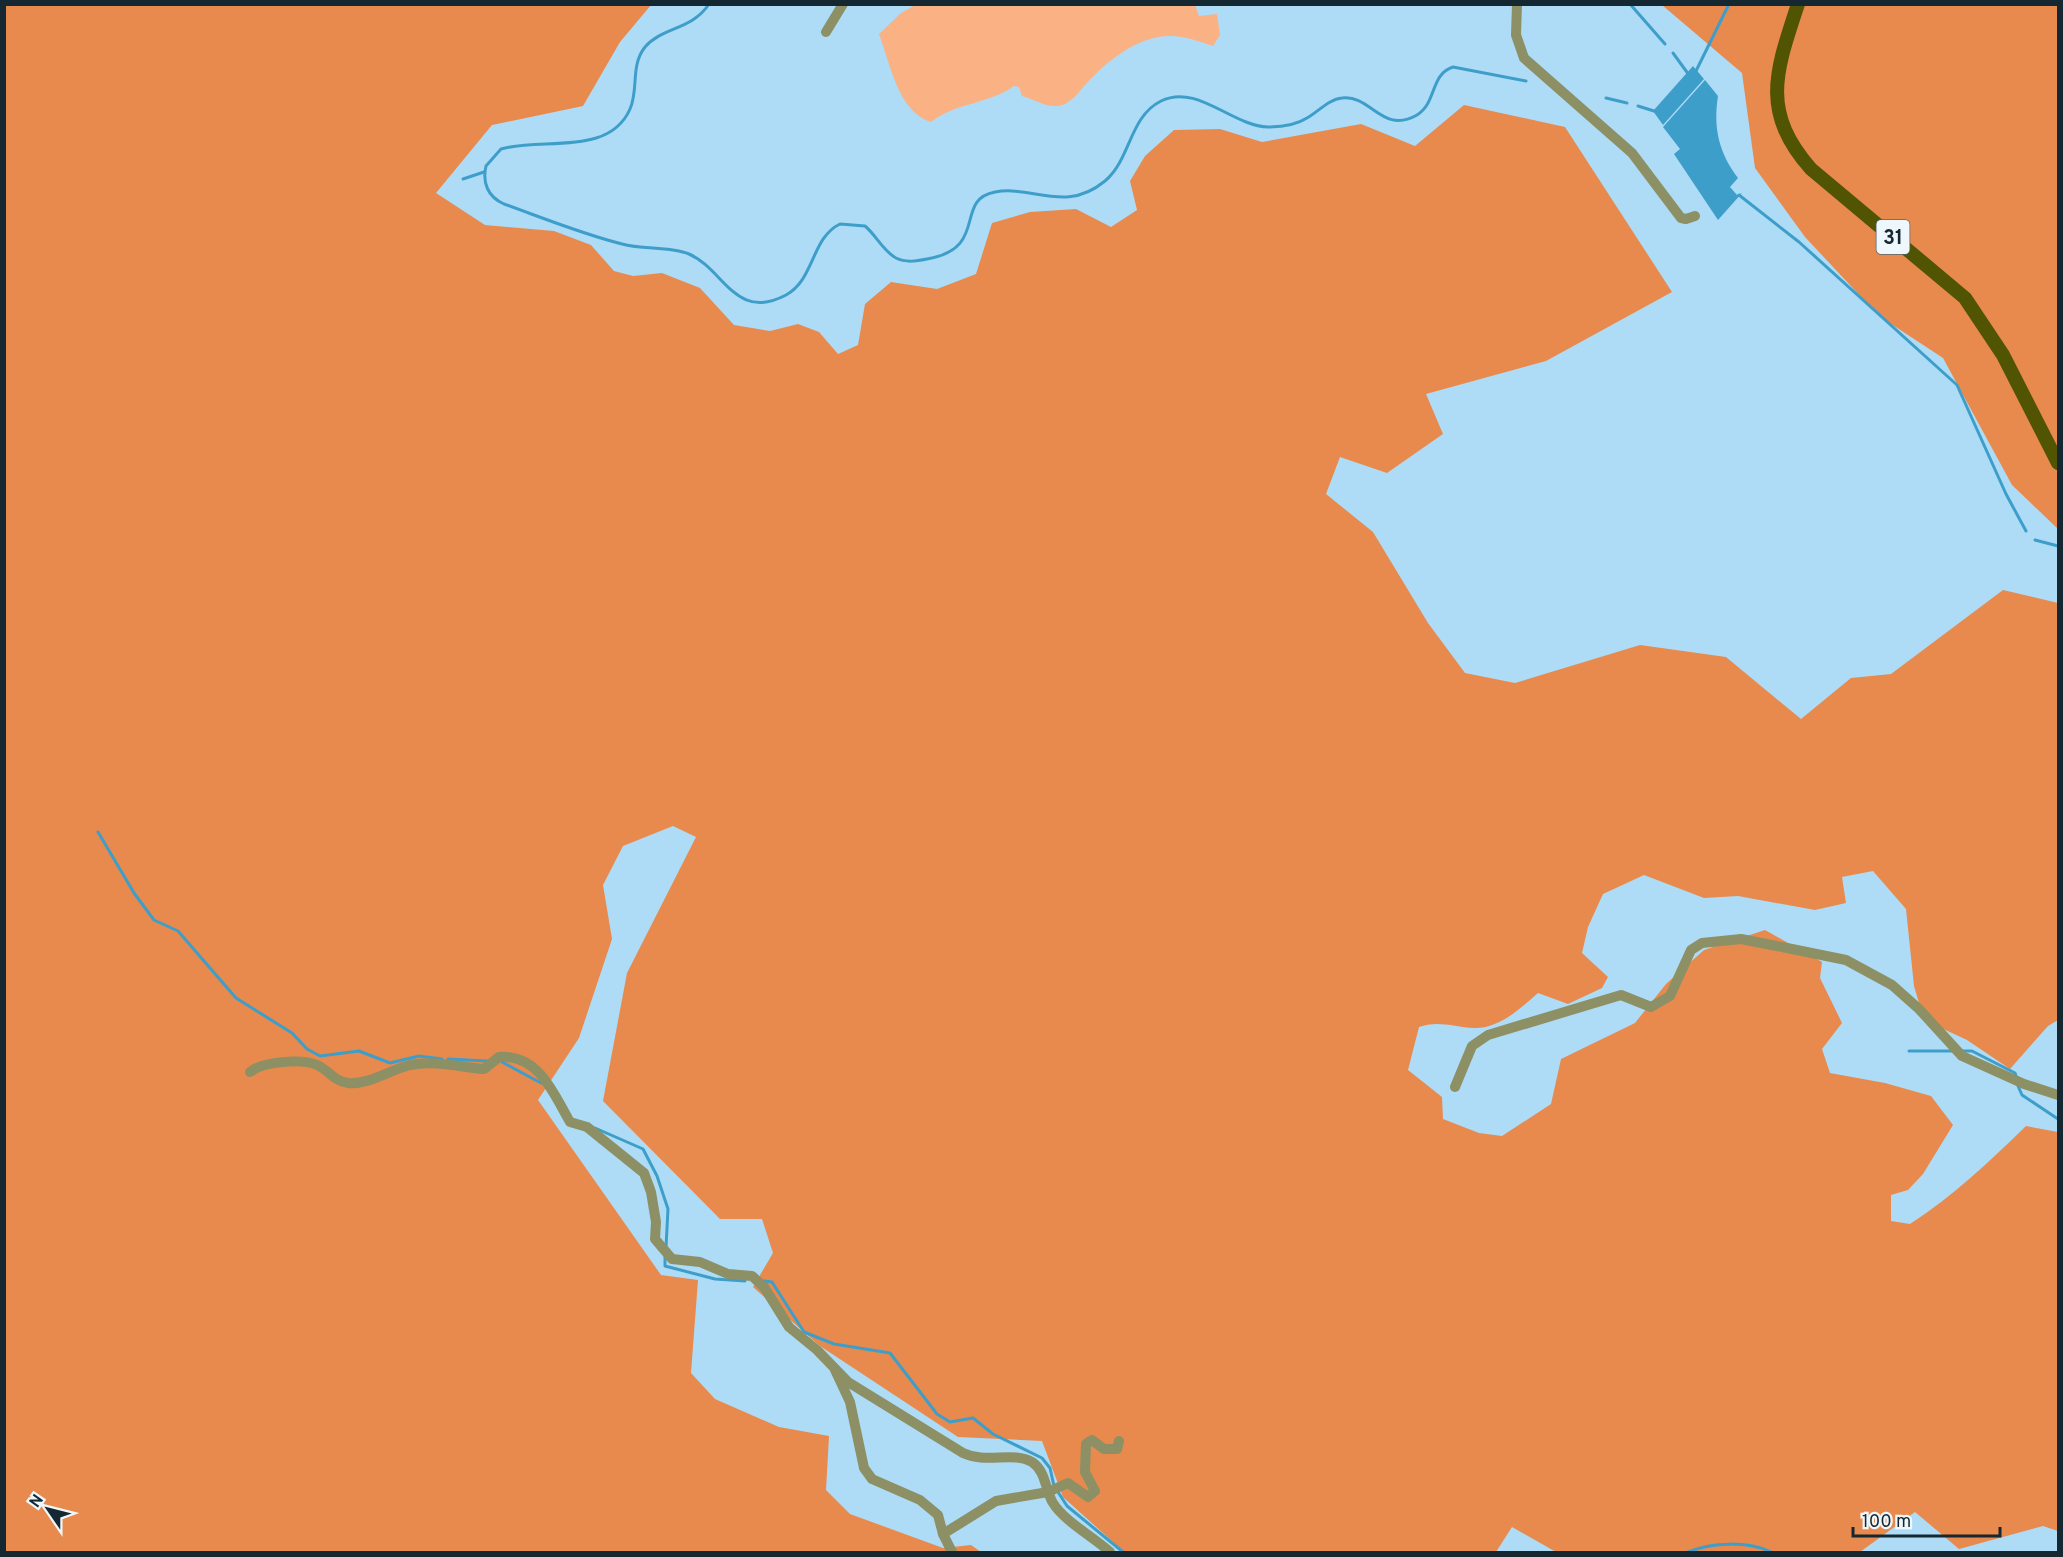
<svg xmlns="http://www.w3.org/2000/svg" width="2063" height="1557" font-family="Overpass,sans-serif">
<rect width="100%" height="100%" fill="#aedcf6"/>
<!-- green -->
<path fill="#fab184" d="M 915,5 L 1195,5 L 1199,16 L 1217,14 L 1220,35 L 1213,46 C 1198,41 1183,35 1168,36 C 1136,37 1106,62 1086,84 C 1078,93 1070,105 1057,106 C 1045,107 1034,99 1022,96 L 1019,87 L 1014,86 C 989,104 954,103 931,122 C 898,112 890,63 879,34 L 901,13 Z"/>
<!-- forest -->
<g fill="#e88a4d">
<path d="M 5,5 L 651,5 L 620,42 L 583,106 L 492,125 L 436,193 L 485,225 L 554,231 L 591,245 L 614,271 L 633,276 L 662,273 L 700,288 L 734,325 L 770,331 L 798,324 L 819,332 L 838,354 L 858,345 L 865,304 L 891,282 L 937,289 L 976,274 L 992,223 L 1030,212 L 1076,209 L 1111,227 L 1137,210 L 1130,181 L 1145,156 L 1174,130 L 1220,129 L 1262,142 L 1361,124 L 1415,146 L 1464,105 L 1565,127 L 1672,292 L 1546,361 L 1426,394 L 1443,434 L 1387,473 L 1340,457 L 1326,494 L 1373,532 L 1428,623 L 1465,673 L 1515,683 L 1640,645 L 1726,657 L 1801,719 L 1851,678 L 1891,674 L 2003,590 L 2058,603 L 2058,1020 L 2048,1026 L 2010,1069 L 1967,1040 L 1924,1020 L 1914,986 L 1906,909 L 1873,871 L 1842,877 L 1846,903 L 1815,910 L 1738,896 L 1704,898 L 1644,875 L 1603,894 L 1588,927 L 1582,953 L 1608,977 L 1602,988 L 1568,1004 L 1538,993 C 1521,1008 1499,1029 1474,1028 C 1455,1027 1437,1020 1419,1027 L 1408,1070 L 1442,1097 L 1443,1119 L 1479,1133 L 1502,1136 L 1551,1104 L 1561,1059 L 1635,1023 L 1666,984 L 1704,950 L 1765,930 L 1822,962 L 1820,978 L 1842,1023 L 1822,1049 L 1830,1073 L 1885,1083 L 1931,1096 L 1953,1125 L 1923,1174 L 1908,1190 L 1891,1195 L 1891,1221 L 1910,1224 C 1953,1196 1989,1162 2026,1126 L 2058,1132 L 2058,1531 L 2043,1526 L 1959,1549 L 1915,1512 L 1860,1552 L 1556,1552 L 1512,1527 L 1496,1552 L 1124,1552 L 1063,1497 L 1042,1441 L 958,1437 L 820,1346 L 753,1287 L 773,1253 L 762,1219 L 720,1219 L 603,1101 L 627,973 L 696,837 L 673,826 L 623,846 L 603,885 L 612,939 L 579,1038 L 538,1100 L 661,1275 L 698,1280 L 691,1373 L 715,1399 L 779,1427 L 829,1436 L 826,1490 L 850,1514 L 943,1548 L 971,1545 L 981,1552 L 5,1552 Z"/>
<polygon points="1662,5 2058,5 2058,529 2012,485 1943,358 1879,316 1805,237 1755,168 1742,73"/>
</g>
<!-- water -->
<g fill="#3e9eca">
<polygon points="1693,66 1704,79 1663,125 1653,111"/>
<path d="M 1705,80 L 1718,96 C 1713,128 1719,153 1738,178 L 1730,187 L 1737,195 L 1742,193 L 1718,220 L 1674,154 L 1680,149 L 1663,127 Z"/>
</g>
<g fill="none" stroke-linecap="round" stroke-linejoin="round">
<!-- stream -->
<g stroke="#3e9eca" stroke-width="3">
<path d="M 709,4 C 692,30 662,27 645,47 C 630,66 639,89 630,109 C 609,157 542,137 501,149 L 486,166 C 482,183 488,197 504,204 C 543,218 582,234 622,244 C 643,250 669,246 689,254 C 724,269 735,322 786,295 C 815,279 811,238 840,224 L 865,226 C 876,235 883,251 896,258 C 906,263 917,261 927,259 C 990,248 953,200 995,192 C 1033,185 1065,214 1105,181 C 1131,159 1129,117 1161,101 C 1197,83 1232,126 1268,127 C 1281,127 1296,125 1307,118 C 1318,112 1329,99 1342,98 C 1371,94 1382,135 1417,115 C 1437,103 1430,74 1453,67 L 1526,81"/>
<polyline points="1402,4 1407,4"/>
<polyline points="1630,4 1665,44"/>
<polyline points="1673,53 1689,75"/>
<polyline points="1695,73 1729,4"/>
<polyline points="1606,98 1627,103"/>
<polyline points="1638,106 1654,111"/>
<polyline points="463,179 484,172"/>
<polyline points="1739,195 1799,242 1957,385 2006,494 2026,531"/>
<polyline points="2035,540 2058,546"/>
<polyline points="98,832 134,893 154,920 178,931 236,998 292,1033 307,1049 320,1056 359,1051 390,1063 419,1056 442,1059"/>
<polyline points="1909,1051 1952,1051"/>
<polyline points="1961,1051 1972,1051 2015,1073 2016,1076"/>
<polyline points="448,1059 487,1061"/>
<polyline points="502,1062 541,1083"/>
<polyline points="2018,1086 2022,1095 2058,1119"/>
<polyline points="595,1128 643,1149 657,1176 668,1209 666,1247"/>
<polyline points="665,1257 665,1266 715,1279 745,1281"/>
<polyline points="764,1281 772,1282 804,1332 834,1344 890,1353 937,1414 950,1422 973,1418 993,1434 1042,1458 1050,1468 1054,1486"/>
<polyline points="1058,1492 1067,1506 1123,1552"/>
<path d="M 1688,1552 C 1712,1542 1748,1541 1771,1552"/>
</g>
<!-- minor -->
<g stroke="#8c9064" stroke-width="10">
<polyline points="1517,4 1516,35 1524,58 1632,153 1681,218 1686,219 1695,216"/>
<polyline points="826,32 843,4"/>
<path d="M 250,1072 C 262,1062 301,1058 317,1065 C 329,1070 333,1081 348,1083 C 368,1085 390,1070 410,1065 C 434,1060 460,1067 484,1069 L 499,1057 C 539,1054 553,1093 570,1122 L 587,1127 L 644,1173 L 651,1192 L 656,1222 L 655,1239 L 672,1259 L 700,1262 L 728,1274 L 752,1276 L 764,1287 L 789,1327 L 817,1350 L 848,1382 L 963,1453 C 986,1464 1013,1451 1032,1462 C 1046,1471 1045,1490 1053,1503 C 1064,1521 1095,1538 1110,1552"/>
<polyline points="1455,1087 1472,1046 1488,1035 1621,995 1651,1007 1670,996 1691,950 1702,943 1741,939 1787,948 1846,960 1892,985 1919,1009 1962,1056 2024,1084 2058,1095"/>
<polyline points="835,1370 850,1402 864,1468 872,1479 920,1500 938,1515 943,1534"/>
<polyline points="952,1552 943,1534 996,1501 1048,1492 1068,1483 1088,1497 1095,1491 1085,1472 1086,1444 1092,1440 1104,1449 1117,1449 1119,1441"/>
</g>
<!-- major -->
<path stroke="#515403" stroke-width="14" d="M 1798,4 C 1776,71 1760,111 1811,169 L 1965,298 L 2003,355 L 2058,463"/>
</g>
<g text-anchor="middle" stroke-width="6" stroke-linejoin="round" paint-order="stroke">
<!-- shield labels -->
<rect fill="#eef7fc" stroke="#56656d" stroke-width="1.5" x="1876.5" y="220" width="33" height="34" rx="4.5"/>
<g font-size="20" font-weight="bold" fill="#152730">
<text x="1893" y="244">31</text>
</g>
</g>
<!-- border -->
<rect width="2063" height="1557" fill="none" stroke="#152730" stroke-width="12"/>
<!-- north arrow -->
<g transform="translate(48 1509) rotate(305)" stroke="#eef7fc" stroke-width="4.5" paint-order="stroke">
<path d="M0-4.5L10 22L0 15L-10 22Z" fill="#152730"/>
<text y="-9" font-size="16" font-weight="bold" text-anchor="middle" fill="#152730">N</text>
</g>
<!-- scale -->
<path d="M1853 1527v9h147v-9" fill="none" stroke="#152730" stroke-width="3"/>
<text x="1862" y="1527" font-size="18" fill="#152730" stroke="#eef7fc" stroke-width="4.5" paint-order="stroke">100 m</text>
</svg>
